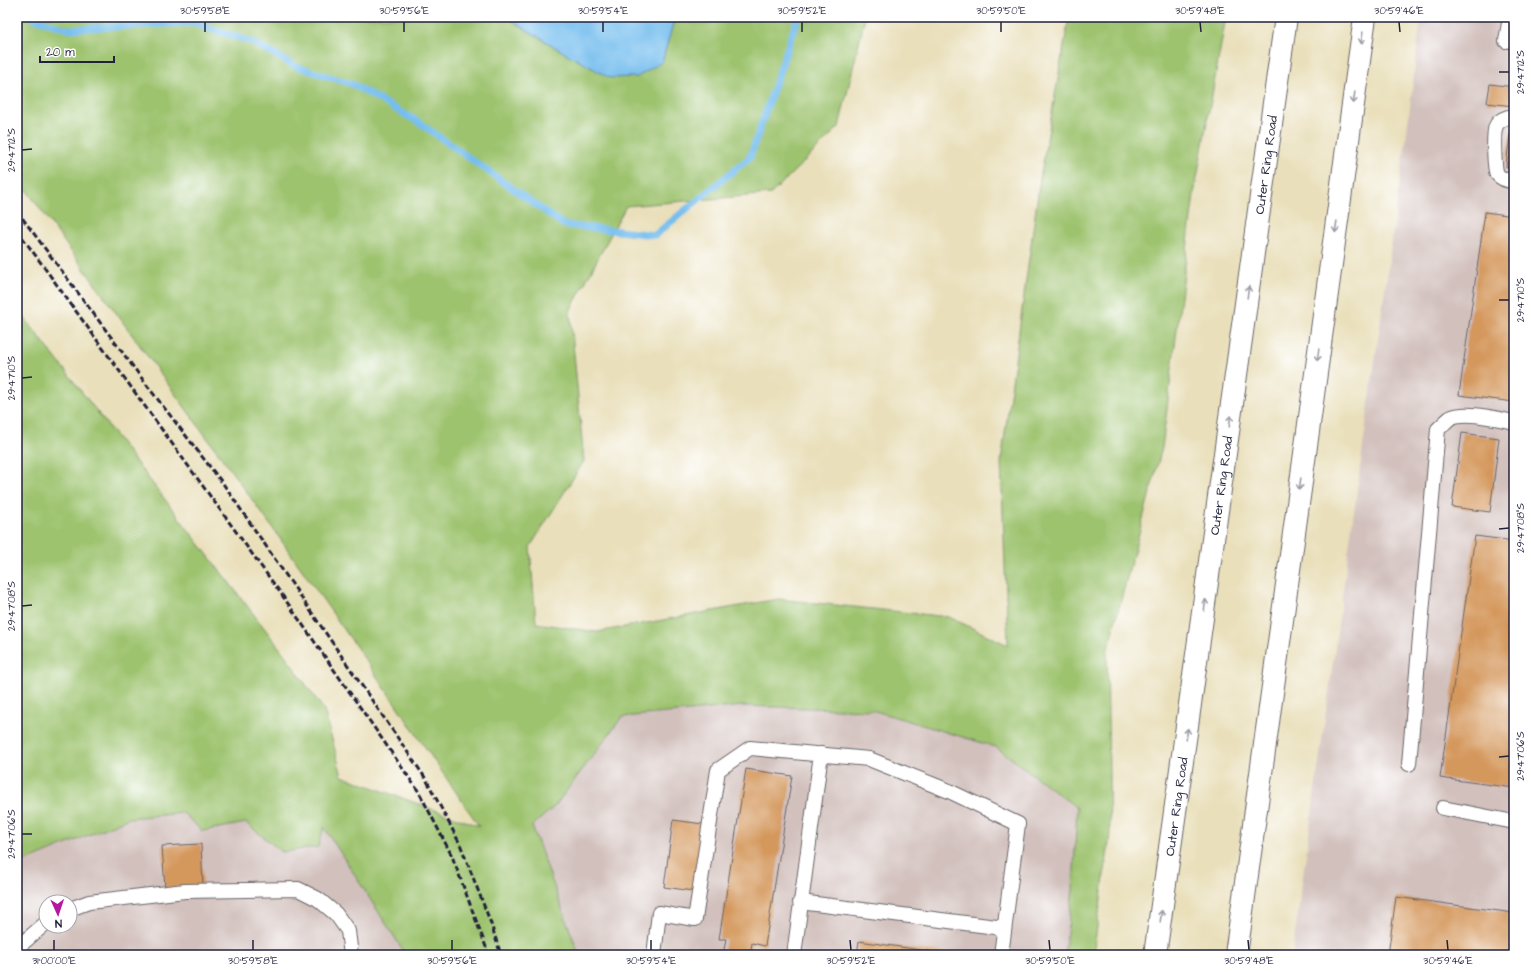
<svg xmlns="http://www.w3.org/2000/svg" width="1531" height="972" font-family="'Architects Daughter',sans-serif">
<rect width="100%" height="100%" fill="#fff"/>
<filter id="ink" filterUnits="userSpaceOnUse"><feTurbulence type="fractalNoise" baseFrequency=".025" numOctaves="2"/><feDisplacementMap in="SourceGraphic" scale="8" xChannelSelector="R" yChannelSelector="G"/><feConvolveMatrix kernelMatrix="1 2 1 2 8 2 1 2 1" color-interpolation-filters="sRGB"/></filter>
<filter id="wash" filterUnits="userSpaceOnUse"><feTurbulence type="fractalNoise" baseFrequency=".012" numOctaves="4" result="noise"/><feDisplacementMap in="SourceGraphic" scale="16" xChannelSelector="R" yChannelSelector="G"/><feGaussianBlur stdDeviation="0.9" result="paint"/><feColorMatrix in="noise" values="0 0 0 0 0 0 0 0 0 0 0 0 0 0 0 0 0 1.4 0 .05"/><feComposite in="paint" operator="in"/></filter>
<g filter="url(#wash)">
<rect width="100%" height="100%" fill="#e9dfba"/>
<!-- industrial -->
<g fill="#d1c0bc" fill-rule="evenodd">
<polygon points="1421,17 1514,17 1514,955 1292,955 1406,139"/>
<polygon points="743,706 872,710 996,747 1077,809 1073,890 1064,955 579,955 532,826 555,806 622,717"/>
<path d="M 183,813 L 202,830 L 246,823 L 282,852 L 324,827 L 406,955 L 17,955 L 17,865 L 129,818 ZM 46,902 L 70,902 L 70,926 L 46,926 Z"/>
</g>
<!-- green -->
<polygon fill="#9dc36e" stroke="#607254" points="17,17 506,17 563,52 662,62 675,17 865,17 839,127 771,194 626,206 570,311 584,461 530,547 536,623 597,632 778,599 949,617 1008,645 1001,462 1040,179 1069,17 1226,17 1194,194 1162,448 1107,652 1110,836 1093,955 1064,955 1073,890 1077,808 996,747 872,710 743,706 622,717 555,806 532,826 579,955 406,955 324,827 318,847 282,852 246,823 202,831 183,813 129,818 17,865 17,308 282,651 324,710 342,776 479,826 362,655 264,516 17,177"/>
<!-- water -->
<polygon fill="#76beee" stroke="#4c7094" points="506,17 675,17 662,62 637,77 610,78 563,52"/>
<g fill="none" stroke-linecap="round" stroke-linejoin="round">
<!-- stream -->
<polyline stroke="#76beee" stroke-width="7" points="30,17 67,29 192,23 252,42 295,66 352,84 420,123 564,225 655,235 750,157 798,17"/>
</g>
<g id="blocks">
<!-- building -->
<g fill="#d4975c">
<polygon points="1490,84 1514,87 1514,106 1487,103"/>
<polygon points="1510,134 1514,135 1514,168 1506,167"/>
<polygon points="1485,212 1514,216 1514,402 1459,395"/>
<polygon points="1462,433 1499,438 1490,512 1452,507"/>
<polygon points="1475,536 1514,541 1514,788 1440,778"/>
<polygon points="746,769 792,776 765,946 752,943 750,955 723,955 726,939 719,939"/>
<polygon points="673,820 703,824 693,891 664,887"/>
<polygon points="201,844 203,886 165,888 162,846"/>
<polygon points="1396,897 1514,913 1514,955 1388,955"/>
<polygon points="859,941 949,954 949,955 857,955"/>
</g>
</g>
</g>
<g filter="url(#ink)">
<use href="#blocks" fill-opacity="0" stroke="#686467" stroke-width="1"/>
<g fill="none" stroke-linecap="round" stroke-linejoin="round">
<defs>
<g id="service">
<polyline points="1506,41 1510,17"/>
<path d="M 1514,119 L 1508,117 C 1503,119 1498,121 1496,126 C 1493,132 1494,170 1497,174 C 1501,179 1508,181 1514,181"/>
<path d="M 1409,764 L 1438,429 C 1442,426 1446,421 1450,418 C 1465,410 1498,419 1514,422"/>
<polyline points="1443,808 1514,822"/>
<polyline points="800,902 1004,928"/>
<polyline points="70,909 89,902 185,891 298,889 318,899 336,914 348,931 351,955"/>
<polyline points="17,948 46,923"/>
<polyline points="654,955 659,913 695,919 718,770 750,748 869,759 949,791 1018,824 1001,955"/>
<polyline points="794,955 821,754"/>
</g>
<g id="motorway">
<path id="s1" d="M 1155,955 L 1286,17"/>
<polyline points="1236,955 1365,17"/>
</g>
</defs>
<!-- service casing -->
<use href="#service" stroke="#686467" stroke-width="16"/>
<!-- motorway casing -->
<use href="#motorway" stroke="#686467" stroke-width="24"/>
<!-- service -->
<use href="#service" stroke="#fff" stroke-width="14"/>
<!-- motorway -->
<use href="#motorway" stroke="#fff" stroke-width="22"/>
<!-- rail -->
<g stroke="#22223b" stroke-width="3" stroke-dasharray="6 3" stroke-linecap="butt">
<polyline points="17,211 149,388 224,485 426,779 460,844 490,921 501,955"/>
<polyline points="17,230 282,595 419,792 452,856 489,955"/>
</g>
</g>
<!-- one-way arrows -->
<defs><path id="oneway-shaft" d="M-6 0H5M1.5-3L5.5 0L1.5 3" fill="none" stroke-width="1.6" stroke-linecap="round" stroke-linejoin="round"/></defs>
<g stroke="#9c9ca7">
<use href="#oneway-shaft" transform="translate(1362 38) rotate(98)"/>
<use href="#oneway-shaft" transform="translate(1354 98) rotate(98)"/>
<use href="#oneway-shaft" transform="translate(1336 227) rotate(98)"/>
<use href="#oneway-shaft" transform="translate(1248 292) rotate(-82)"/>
<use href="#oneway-shaft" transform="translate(1318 355) rotate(98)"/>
<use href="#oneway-shaft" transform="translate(1230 421) rotate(-82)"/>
<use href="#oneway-shaft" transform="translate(1300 484) rotate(98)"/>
<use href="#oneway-shaft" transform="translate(1205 605) rotate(-82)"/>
<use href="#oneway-shaft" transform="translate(1187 734) rotate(-82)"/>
<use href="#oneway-shaft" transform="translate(1161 916) rotate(-82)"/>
</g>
</g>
<!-- ticks -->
<path fill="none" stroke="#22223b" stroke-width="1.5" d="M 205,22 L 205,32M 404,22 L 404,32M 603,22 L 603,32M 802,22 L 802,32M 1001,22 L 1001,32M 1200,22 L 1201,32M 1399,22 L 1400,32M 1499,72 L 1509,72M 22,150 L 32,149M 1499,300 L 1509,300M 22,378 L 32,377M 1499,529 L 1509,528M 22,606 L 32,605M 1499,757 L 1509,756M 22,834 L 32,834M 54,940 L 54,950M 253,940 L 253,950M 452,940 L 452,950M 651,940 L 651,950M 850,940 L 851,950M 1049,940 L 1050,950M 1248,940 L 1249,950M 1447,940 L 1448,950"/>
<g text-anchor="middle" stroke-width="3" stroke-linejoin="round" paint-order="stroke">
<!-- street labels -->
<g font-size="13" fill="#22223b" stroke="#fff">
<text dy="5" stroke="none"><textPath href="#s1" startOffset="798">Outer Ring Road</textPath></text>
<text dy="5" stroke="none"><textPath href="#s1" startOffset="474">Outer Ring Road</textPath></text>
<text dy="5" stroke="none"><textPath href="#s1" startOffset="150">Outer Ring Road</textPath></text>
</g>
</g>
<!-- margin -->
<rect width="1531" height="972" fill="none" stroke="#fff" stroke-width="44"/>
<!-- north arrow -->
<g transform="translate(58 914) rotate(177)"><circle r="19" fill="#ffffff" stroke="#a7a7b1"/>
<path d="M0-3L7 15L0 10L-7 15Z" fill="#b5179e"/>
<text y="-6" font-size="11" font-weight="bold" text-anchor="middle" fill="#22223b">N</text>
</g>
<!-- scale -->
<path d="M40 56v6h74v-6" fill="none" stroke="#22223b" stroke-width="2"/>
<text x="46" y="56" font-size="12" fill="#22223b" stroke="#ffffff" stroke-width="3" paint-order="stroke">20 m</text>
<rect x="22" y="22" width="1487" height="928" fill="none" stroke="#22223b" stroke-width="1.5"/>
<g font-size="10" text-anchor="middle" fill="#22223b">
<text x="205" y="14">30°59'58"E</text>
<text x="404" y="14">30°59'56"E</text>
<text x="603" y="14">30°59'54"E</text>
<text x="802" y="14">30°59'52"E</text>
<text x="1001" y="14">30°59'50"E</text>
<text x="1200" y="14">30°59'48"E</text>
<text x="1399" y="14">30°59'46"E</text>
<text transform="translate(1520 72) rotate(-90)" y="4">29°47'12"S</text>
<text transform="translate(11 150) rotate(-90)" y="4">29°47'12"S</text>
<text transform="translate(1520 300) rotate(-90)" y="4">29°47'10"S</text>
<text transform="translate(11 378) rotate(-90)" y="4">29°47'10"S</text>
<text transform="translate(1520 528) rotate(-90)" y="4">29°47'08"S</text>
<text transform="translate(11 606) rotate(-90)" y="4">29°47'08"S</text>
<text transform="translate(1520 756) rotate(-90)" y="4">29°47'06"S</text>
<text transform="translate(11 834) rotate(-90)" y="4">29°47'06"S</text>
<text x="54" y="964">31°00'00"E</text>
<text x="253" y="964">30°59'58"E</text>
<text x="452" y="964">30°59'56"E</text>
<text x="651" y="964">30°59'54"E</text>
<text x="851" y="964">30°59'52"E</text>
<text x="1050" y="964">30°59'50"E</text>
<text x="1249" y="964">30°59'48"E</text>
<text x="1448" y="964">30°59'46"E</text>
</g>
</svg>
